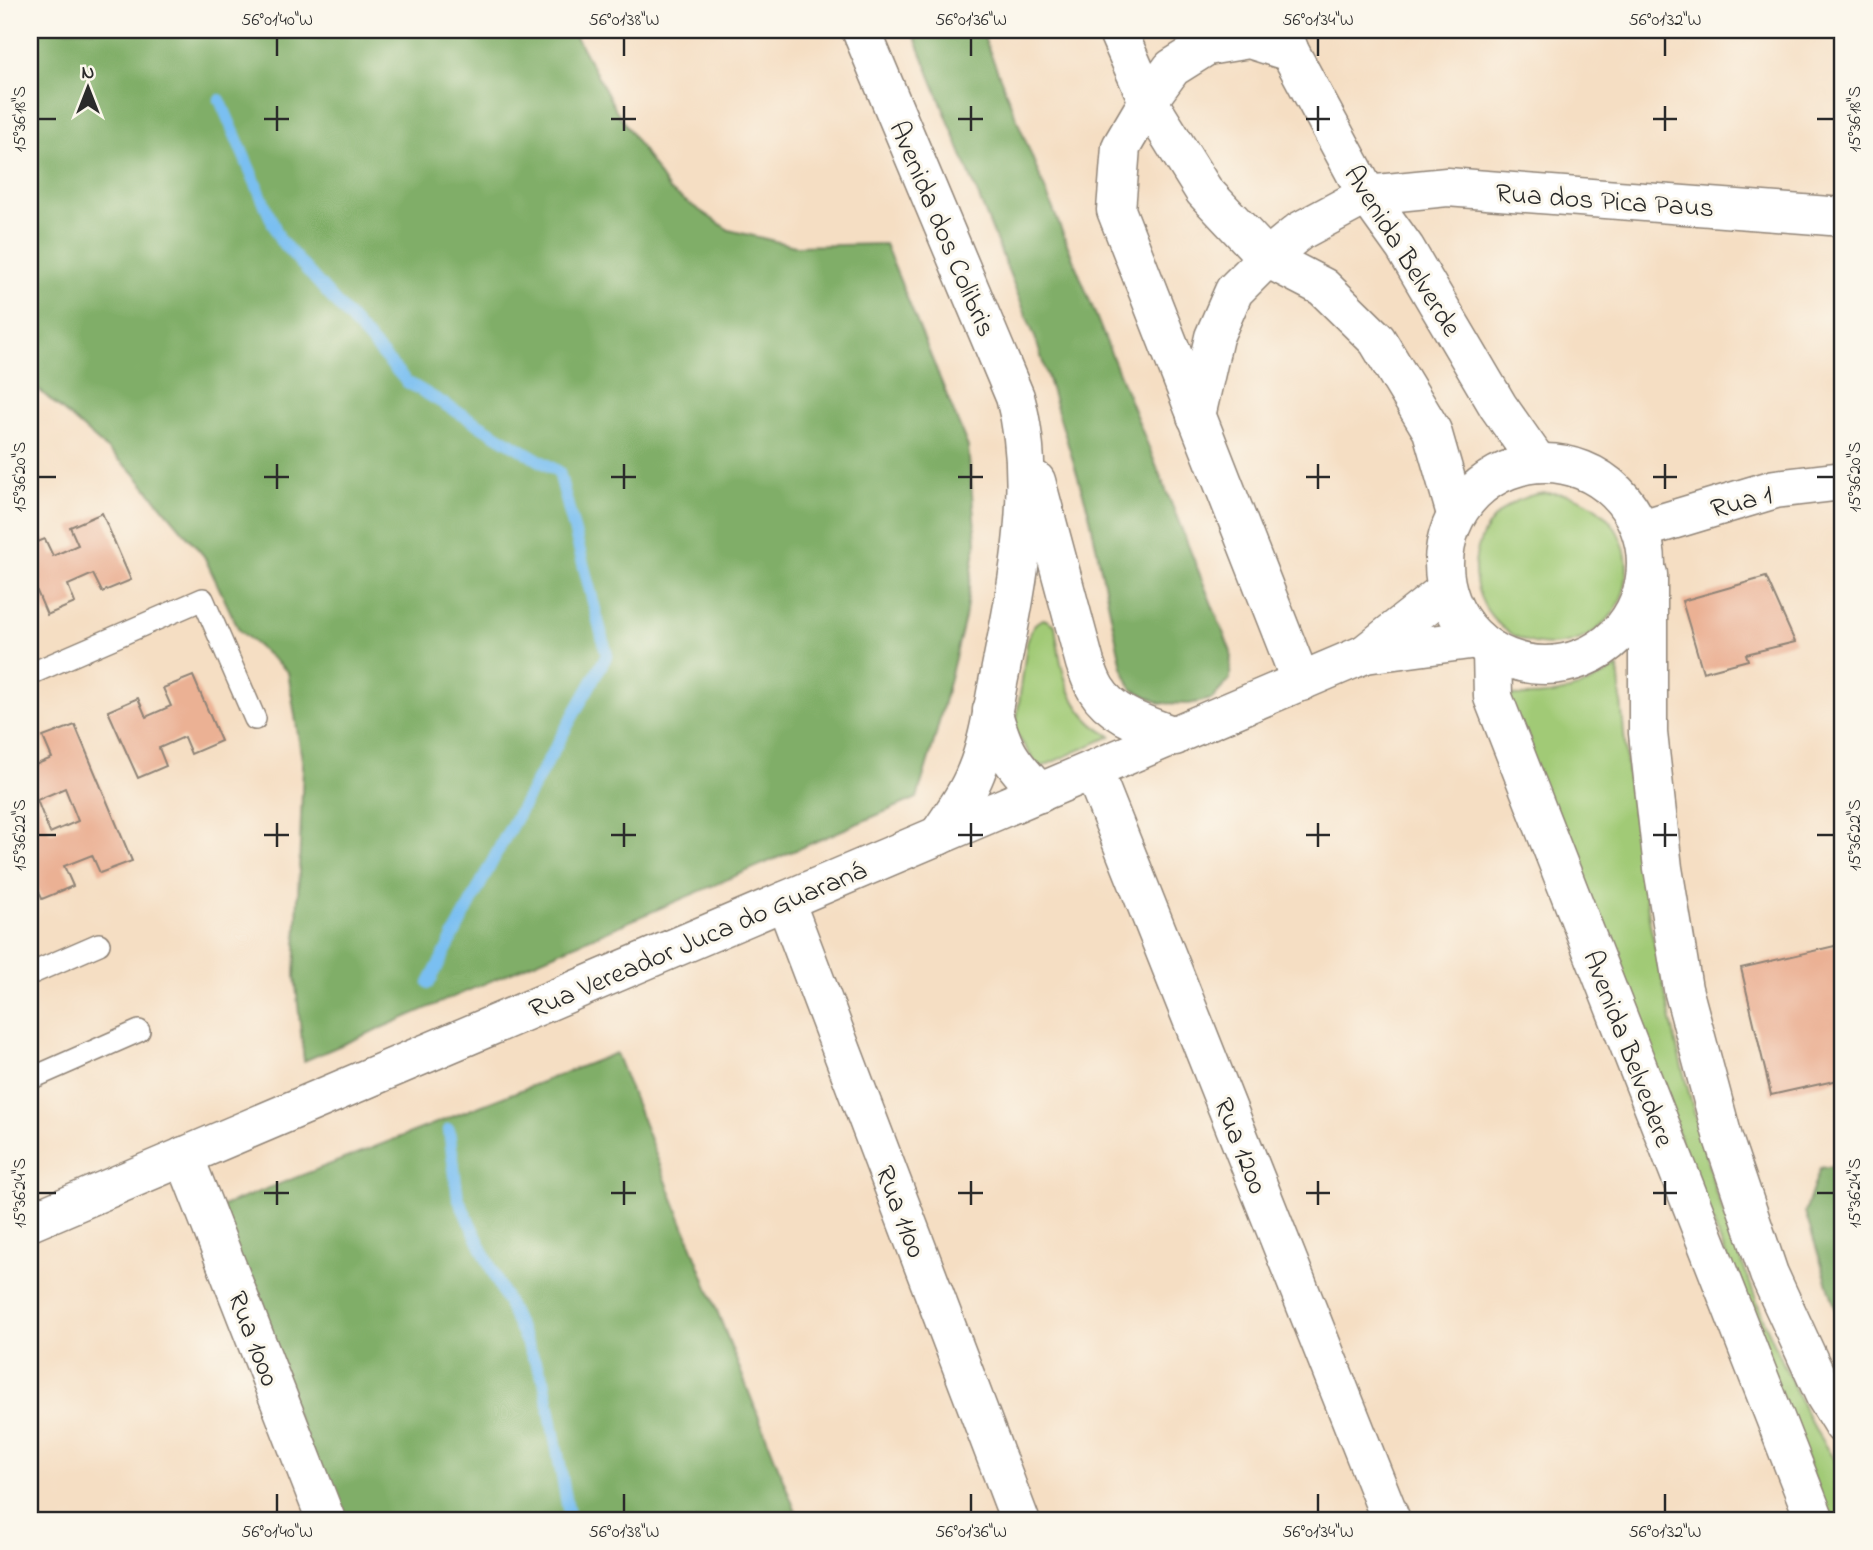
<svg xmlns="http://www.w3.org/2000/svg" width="1873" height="1550" font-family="'Indie Flower',sans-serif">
<rect width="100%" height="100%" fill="#fbf7ec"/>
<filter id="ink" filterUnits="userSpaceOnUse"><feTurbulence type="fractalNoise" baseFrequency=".0143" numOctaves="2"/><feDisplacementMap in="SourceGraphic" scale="14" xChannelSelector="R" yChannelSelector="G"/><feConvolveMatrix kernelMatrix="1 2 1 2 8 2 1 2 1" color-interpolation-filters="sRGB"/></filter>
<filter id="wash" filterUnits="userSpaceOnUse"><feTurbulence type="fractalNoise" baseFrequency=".00686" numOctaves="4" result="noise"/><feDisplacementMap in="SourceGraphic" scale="28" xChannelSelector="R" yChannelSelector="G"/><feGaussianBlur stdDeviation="1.57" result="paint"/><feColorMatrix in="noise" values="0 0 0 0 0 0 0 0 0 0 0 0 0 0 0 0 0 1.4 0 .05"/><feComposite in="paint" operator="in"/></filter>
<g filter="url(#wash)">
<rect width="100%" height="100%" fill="#f5dec3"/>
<!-- green -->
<g fill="#a1ca76" stroke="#667a50" stroke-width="2">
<circle cx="1551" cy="569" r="76"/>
<path d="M 1044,619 L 1055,625 C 1060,668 1068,715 1111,736 L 1039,768 L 1015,732 L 1027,643 C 1030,632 1032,622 1044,619 Z"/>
<path d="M 1618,667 L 1627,767 L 1650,924 L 1678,1052 L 1716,1193 L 1765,1323 L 1809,1420 L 1843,1474 L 1843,1520 L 1830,1520 L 1505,695 C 1551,699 1579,692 1618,667 Z"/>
</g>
<!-- forest -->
<g fill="#80ae67" stroke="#566c49" stroke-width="2">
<polygon points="30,30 569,30 575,35 616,110 669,190 729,230 795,246 885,244 968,447 976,541 965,618 935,738 917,798 304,1061 295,976 303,766 288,672 239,630 204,556 133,472 30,382"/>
<polygon points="912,30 981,30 1231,652 1230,679 1212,699 1189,704 1160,703 1132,689 1122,667 1089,513 1036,340"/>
<polygon points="616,1053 799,1520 338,1520 215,1209"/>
<polygon points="1843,1165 1843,1332 1805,1212 1820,1168"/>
</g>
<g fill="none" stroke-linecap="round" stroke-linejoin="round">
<!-- stream -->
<g stroke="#7abff1" stroke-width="12">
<polyline points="220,100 280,240 407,382 559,472 607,655 503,841 429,983"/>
<polyline points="449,1130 458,1198 544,1380 570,1520"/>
</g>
</g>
<g id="blocks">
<!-- building -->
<g fill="#ebb194" fill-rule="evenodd">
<polygon points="102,513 131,580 102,592 93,574 68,585 75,603 47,615 30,575 30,545 45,539 53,556 78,545 70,527"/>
<polygon points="1766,577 1795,642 1746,654 1748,660 1703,672 1682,601"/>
<polygon points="193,676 221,741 191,754 184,737 159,748 166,766 138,778 108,711 138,698 146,717 171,706 163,688"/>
<path d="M 75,725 L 132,861 L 100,873 L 92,855 L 64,866 L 73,886 L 42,899 L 30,869 L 30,767 L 52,758 L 43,737 ZM 65,788 L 78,821 L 50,833 L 37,800 Z"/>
<polygon points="1843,944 1843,1079 1771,1095 1741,968"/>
</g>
</g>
</g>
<g filter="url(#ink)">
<use href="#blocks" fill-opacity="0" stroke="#908477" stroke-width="2"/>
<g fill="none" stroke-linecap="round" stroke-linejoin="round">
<defs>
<g id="lane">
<polyline points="30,674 203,599 255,719"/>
<polyline points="30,974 99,944"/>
<polyline points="30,1079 139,1031"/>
</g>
<g id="street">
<path d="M 861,30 L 1015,397 C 1039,483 1017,587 1000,673 C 993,706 989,741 976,772 C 967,795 952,815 938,836"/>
<polyline points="1117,30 1148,101 1204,191 1267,258 1323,287 1377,340 1432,431 1456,514"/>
<polyline points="1282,30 1290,52 1367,195 1405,248 1498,406 1538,463"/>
<polyline points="1290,52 1249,39 1207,46 1172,68 1148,101 1121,147 1116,210 1301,682"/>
<polyline points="1196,416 1214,337 1234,291 1267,258 1300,231 1367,195 1447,187 1843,217"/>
<circle cx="1545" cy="564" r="101"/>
<path d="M 1036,481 L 1085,663 C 1088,672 1091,681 1096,689 C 1113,717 1146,725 1175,736"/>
<polyline points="1642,529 1775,489 1843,481"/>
<polyline points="1648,574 1648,733 1663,868 1683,989 1723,1138 1769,1274 1825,1396 1843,1425"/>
<polyline points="1492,652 1493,697 1815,1520"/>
<polyline points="1365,654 1477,639"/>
<path d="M 992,710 C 1004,753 1010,761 1040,793"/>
<polyline points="1093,770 1391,1520"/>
<polyline points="785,901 1020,1520"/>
<polyline points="184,1156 326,1520"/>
<polyline points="30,1222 1365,654 1446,590"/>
</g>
</defs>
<!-- lane casing -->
<use href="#lane" stroke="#908477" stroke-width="24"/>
<!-- street casing -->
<use href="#street" stroke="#908477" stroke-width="41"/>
<!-- lane -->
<use href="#lane" stroke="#fff" stroke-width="21"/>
<!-- street -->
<use href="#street" stroke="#fff" stroke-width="38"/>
</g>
</g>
<!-- ticks -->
<path fill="none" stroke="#2b2b2b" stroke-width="2.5" d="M 277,38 L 277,56M 624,38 L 624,56M 971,38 L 971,56M 1318,38 L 1318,56M 1665,38 L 1665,56M 277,106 L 277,131M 624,106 L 624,131M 971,106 L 971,131M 1318,106 L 1318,131M 1665,106 L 1665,131M 38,119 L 56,119M 264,119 L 289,119M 611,119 L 636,119M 958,119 L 983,119M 1306,119 L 1330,119M 1653,119 L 1677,119M 1817,119 L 1834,119M 277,464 L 277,489M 624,464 L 624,489M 971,464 L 971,489M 1318,464 L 1318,489M 1665,464 L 1665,489M 38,477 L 56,477M 264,477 L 289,477M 611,477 L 636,477M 958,477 L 983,477M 1306,477 L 1330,477M 1653,477 L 1677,477M 1817,477 L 1834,477M 277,823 L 277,847M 624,823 L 624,847M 971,823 L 971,847M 1318,823 L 1318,847M 1665,823 L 1665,847M 38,835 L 56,835M 264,835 L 289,835M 611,835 L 636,835M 958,835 L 983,835M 1306,835 L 1330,835M 1653,835 L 1677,835M 1817,835 L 1834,835M 277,1181 L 277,1205M 624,1181 L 624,1205M 971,1181 L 971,1205M 1318,1181 L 1318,1205M 1665,1181 L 1665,1205M 38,1193 L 56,1193M 264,1193 L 289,1193M 611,1193 L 636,1193M 958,1193 L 983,1193M 1306,1193 L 1330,1193M 1653,1193 L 1677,1193M 1817,1193 L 1834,1193M 277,1494 L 277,1512M 624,1494 L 624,1512M 971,1494 L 971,1512M 1318,1494 L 1318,1512M 1665,1494 L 1665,1512"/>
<g text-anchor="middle" stroke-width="6" stroke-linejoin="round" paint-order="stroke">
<!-- street labels -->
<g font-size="28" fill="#2b2b2b" stroke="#fbf7ec">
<text transform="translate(1605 199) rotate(4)" y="10">Rua dos Pica Paus</text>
<text transform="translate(944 228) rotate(67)" y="10">Avenida dos Colibris</text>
<text transform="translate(1404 250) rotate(58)" y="10">Avenida Belverde</text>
<text transform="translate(1741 500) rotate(-15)" y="10">Rua 1</text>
<text transform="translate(697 938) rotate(-23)" y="10">Rua Vereador Juca do Guaraná</text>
<text transform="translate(1630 1048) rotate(69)" y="10">Avenida Belvedere</text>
<text transform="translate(1242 1145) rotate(68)" y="10">Rua 1200</text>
<text transform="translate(902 1211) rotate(69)" y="10">Rua 1100</text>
<text transform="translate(255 1338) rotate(69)" y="10">Rua 1000</text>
</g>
</g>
<!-- margin -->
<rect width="1873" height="1550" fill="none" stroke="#fbf7ec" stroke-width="77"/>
<!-- north arrow -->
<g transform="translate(88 88)" stroke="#fbf7ec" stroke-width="5" paint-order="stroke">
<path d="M0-5L12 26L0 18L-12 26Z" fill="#2b2b2b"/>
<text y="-10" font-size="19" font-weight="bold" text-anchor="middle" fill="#2b2b2b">N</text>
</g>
<rect x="38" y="38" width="1796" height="1474" fill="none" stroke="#2b2b2b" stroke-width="2.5"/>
<g font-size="18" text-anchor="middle" fill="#2b2b2b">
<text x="277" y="25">56°01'40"W</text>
<text x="624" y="25">56°01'38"W</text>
<text x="971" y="25">56°01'36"W</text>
<text x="1318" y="25">56°01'34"W</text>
<text x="1665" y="25">56°01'32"W</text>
<text transform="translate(19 119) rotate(-90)" y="6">15°36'18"S</text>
<text transform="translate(1854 119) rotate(-90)" y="6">15°36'18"S</text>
<text transform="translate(19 477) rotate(-90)" y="6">15°36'20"S</text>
<text transform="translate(1854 477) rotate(-90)" y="6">15°36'20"S</text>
<text transform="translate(19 835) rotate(-90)" y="6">15°36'22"S</text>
<text transform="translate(1854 835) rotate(-90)" y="6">15°36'22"S</text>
<text transform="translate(19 1193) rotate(-90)" y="6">15°36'24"S</text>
<text transform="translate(1854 1193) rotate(-90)" y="6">15°36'24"S</text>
<text x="277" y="1537">56°01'40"W</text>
<text x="624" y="1537">56°01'38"W</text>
<text x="971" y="1537">56°01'36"W</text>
<text x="1318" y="1537">56°01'34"W</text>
<text x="1665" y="1537">56°01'32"W</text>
</g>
</svg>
